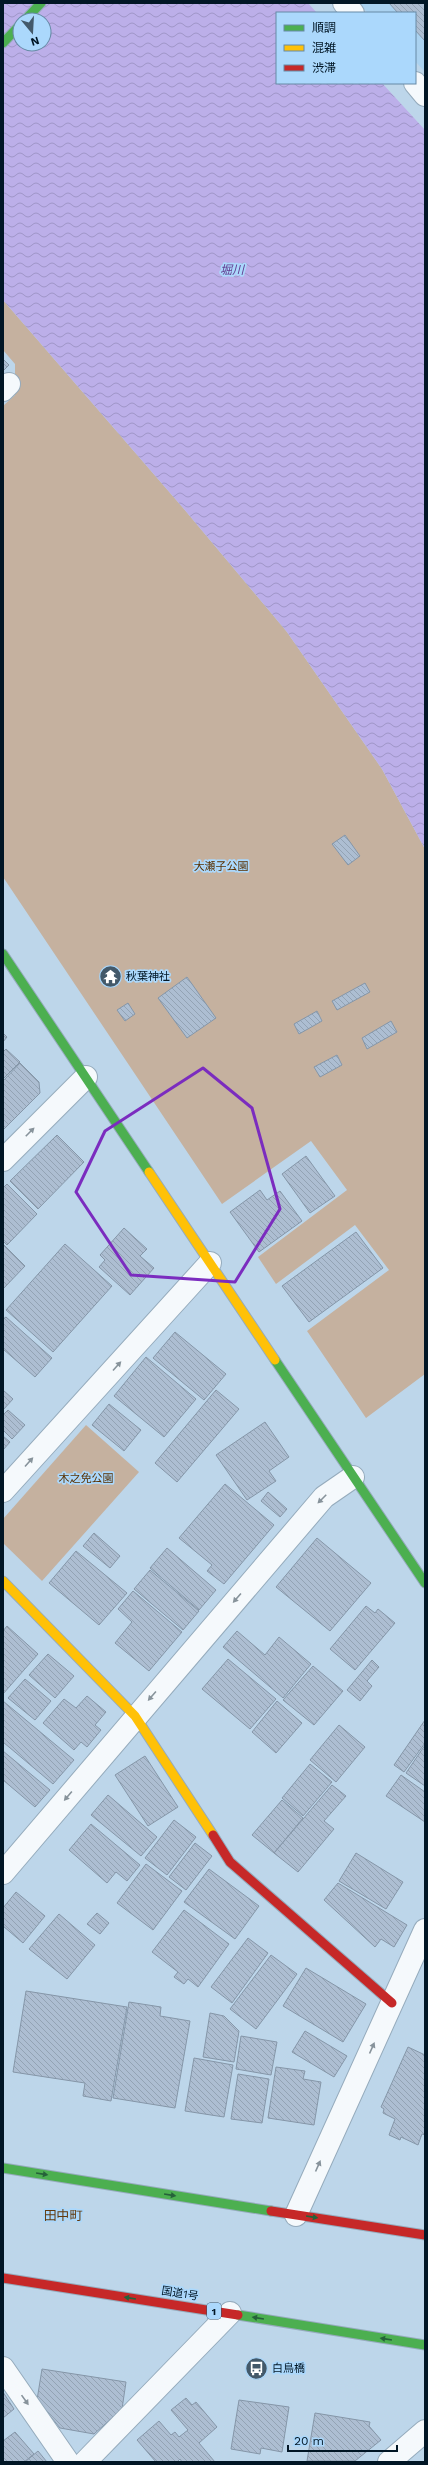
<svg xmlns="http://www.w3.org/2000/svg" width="428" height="2465" font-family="'Work Sans','Noto Sans JP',sans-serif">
<defs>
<pattern id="water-waves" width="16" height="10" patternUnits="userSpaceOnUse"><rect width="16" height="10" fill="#bcafe9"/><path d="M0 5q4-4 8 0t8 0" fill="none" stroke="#a096c8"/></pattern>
<pattern id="building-back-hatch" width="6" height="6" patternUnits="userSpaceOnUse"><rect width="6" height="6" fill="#adbed2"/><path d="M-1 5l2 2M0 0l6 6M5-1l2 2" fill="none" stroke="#93a3b4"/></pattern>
</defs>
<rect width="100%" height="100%" fill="#bdd6ea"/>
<!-- built -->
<polygon fill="#aad2f0" points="358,3 425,3 425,72 415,61 415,13 368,13"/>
<!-- green -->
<g fill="#c5b19f">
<polygon points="3,300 184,509 287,632 382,769 425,849 425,1374 366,1418 307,1331 389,1270 355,1225 276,1284 258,1257 347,1190 311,1141 222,1204 3,877 3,406 15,395 15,364 3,350"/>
<polygon points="86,1425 139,1472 42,1581 3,1543 3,1519"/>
</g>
<!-- water -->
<path fill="url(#water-waves)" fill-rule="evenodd" d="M 3,3 L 308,3 L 317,13 L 277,13 L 277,83 L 382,83 L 425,130 L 425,849 L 382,769 L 287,632 L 184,509 L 3,300 ZM 20,20 L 44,20 L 44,44 L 20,44 Z"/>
<!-- building -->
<g fill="url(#building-back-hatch)" stroke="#8596a8">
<polygon points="389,3 425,3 425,41 415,30 415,13 398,13"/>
<polygon points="3,359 9,365 3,371"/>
<polygon points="345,835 360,856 348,865 332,844"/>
<polygon points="112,967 121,979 110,987 101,974"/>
<polygon points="187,977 216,1018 187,1038 158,998"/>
<polygon points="365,983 370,992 337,1010 332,1001"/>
<polygon points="128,1003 135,1014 125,1021 117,1010"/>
<polygon points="317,1011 322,1021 299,1034 294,1024"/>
<polygon points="391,1021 397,1032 367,1049 362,1038"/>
<polygon points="3,1033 7,1037 3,1042"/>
<polygon points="6,1049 20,1062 3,1079 3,1052"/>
<polygon points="337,1055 342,1065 320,1077 314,1067"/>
<polygon points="20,1063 39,1082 40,1093 3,1130 3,1081"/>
<polygon points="57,1135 84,1162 38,1209 10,1181"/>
<polygon points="306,1156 335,1196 310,1213 282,1174"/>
<polygon points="7,1184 37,1214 7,1245 3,1241 3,1188"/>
<polygon points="260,1190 267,1200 280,1191 302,1221 259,1252 230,1212"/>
<polygon points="124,1228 147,1249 140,1256 154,1268 130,1295 99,1267 105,1260 100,1255"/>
<polygon points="356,1232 383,1268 309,1322 282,1286"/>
<polygon points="3,1244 25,1266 3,1289"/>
<polygon points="65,1244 112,1286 53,1352 6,1310"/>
<polygon points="6,1317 52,1358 35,1377 3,1349 3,1319"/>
<polygon points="175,1332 226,1374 204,1400 153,1358"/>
<polygon points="146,1357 196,1399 164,1437 114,1396"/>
<polygon points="3,1390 13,1399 3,1410"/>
<polygon points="216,1390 239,1409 177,1482 155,1463"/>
<polygon points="109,1404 141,1430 124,1451 92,1425"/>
<polygon points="8,1410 25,1425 12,1439 3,1430 3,1415"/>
<polygon points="265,1422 289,1457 269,1471 276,1481 247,1500 216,1455"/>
<polygon points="3,1436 10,1442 3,1450"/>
<polygon points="225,1484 274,1525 224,1584 207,1571 212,1565 179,1538"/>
<polygon points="268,1492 287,1509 280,1517 261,1501"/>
<polygon points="94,1533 120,1556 110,1568 83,1546"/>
<polygon points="317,1538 371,1583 330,1631 276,1587"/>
<polygon points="167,1548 216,1590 199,1610 150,1568"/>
<polygon points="76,1551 127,1593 99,1625 49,1583"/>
<polygon points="150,1570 199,1611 183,1630 134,1589"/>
<polygon points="133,1591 182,1632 149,1671 115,1643 132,1622 118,1609"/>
<polygon points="366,1606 375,1613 378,1609 395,1623 355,1670 330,1649"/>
<polygon points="7,1626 38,1654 3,1694 3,1631"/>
<polygon points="237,1631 265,1655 279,1637 311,1664 283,1698 223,1647"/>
<polygon points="48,1654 74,1676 55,1698 29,1675"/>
<polygon points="228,1659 276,1699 250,1729 202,1689"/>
<polygon points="372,1660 379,1667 367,1681 372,1686 360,1701 347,1690"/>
<polygon points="313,1666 343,1691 314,1725 283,1700"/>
<polygon points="25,1679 51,1701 35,1720 8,1698"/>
<polygon points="87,1696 106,1712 95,1725 101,1730 87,1747 81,1742 74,1750 43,1723 64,1699 76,1708"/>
<polygon points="3,1701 74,1760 53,1784 3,1742"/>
<polygon points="277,1701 302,1723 276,1753 252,1732"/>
<polygon points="425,1720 425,1743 404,1772 394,1765"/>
<polygon points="339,1725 365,1747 336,1782 310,1760"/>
<polygon points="425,1745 425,1786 406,1773"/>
<polygon points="3,1751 50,1790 35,1807 3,1780"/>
<polygon points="145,1756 178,1807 148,1826 115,1775"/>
<polygon points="310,1764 332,1782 303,1816 282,1798"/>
<polygon points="401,1775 425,1792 425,1822 386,1796"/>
<polygon points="332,1785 346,1796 324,1821 334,1829 298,1872 274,1853"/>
<polygon points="108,1795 157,1837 141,1856 91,1815"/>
<polygon points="282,1800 303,1818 274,1853 252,1835"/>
<polygon points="174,1820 196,1837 167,1875 145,1858"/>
<polygon points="91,1824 140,1865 127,1881 116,1872 107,1883 69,1850"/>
<polygon points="195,1843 212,1856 186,1890 169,1877"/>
<polygon points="356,1853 403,1882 386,1909 339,1881"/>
<polygon points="146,1864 182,1891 153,1930 117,1903"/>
<polygon points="209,1869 259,1906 235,1939 184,1902"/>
<polygon points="338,1883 407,1925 394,1947 381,1939 375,1947 324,1900"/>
<polygon points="16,1892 45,1916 23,1943 3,1926 3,1908"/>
<polygon points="184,1910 229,1944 198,1987 188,1979 184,1984 174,1977 178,1972 152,1952"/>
<polygon points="97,1913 109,1923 100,1934 87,1924"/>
<polygon points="59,1914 95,1945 67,1979 29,1949"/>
<polygon points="248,1938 268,1953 232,2003 211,1987"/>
<polygon points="271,1955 297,1974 256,2029 230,2009"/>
<polygon points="306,1968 366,2004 343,2042 283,2006"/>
<polygon points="26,1991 127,2007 111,2101 83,2096 85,2083 13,2072"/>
<polygon points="129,2002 161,2007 160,2016 190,2021 175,2108 113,2098"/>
<polygon points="210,2013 224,2016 239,2031 234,2062 203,2057"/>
<polygon points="305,2031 347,2056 334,2077 292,2052"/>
<polygon points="241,2036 277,2042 271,2075 236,2069"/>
<polygon points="408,2047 425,2055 425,2135 422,2134 418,2145 401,2137 400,2140 389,2135 395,2119 383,2113 384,2109 381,2107"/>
<polygon points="194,2058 233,2065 224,2117 185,2111"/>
<polygon points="276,2067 305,2071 303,2079 321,2082 314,2125 268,2118"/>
<polygon points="238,2074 269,2079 262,2123 231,2119"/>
<polygon points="42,2369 126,2382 122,2409 94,2434 60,2428 37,2400"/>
<polygon points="3,2392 14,2409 3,2418"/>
<polygon points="186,2398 192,2405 196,2402 217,2427 199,2443 215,2462 182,2462 180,2459 177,2462 156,2462 137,2440 159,2421 171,2435 175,2432 179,2437 188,2430 171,2410"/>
<polygon points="239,2400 289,2407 282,2452 261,2448 260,2454 231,2449"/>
<polygon points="315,2413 370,2422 369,2426 381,2440 355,2461 307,2461"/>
<polygon points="15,2432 34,2454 24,2462 3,2462 3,2441"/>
<polygon points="38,2451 47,2462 25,2462"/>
</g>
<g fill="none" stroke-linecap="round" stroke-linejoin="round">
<defs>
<g id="street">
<polyline points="344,3 353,13"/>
<polyline points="415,83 425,95"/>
<polyline points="3,390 9,384"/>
<polyline points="3,1160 86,1077"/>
<polyline points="3,1491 210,1263"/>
<polyline points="3,1873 324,1497 353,1477"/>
<polyline points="296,2215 425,1930"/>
<polyline points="3,2368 68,2462"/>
<polyline points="85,2462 230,2313"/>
<polyline points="389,2462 425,2431"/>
</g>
<g id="fast">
<polyline points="25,20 41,3"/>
<polyline points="3,43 20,25"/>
<polyline points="3,954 149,1172"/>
<polyline points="275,1360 425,1583"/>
<polyline points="3,2168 271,2211"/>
<polyline points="238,2315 425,2345"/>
</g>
<g id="slow">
<polyline points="149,1172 275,1360"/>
<polyline points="3,1581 135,1716 213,1835"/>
</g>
<g id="jam">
<polyline points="213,1835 230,1862 392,2003"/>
<polyline points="271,2211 425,2235"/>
<polyline points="3,2278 238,2315"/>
</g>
</defs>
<!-- street casing -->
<use href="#street" stroke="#95abbc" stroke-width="24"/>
<!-- fast casing -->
<use href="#fast" stroke="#95abbc" stroke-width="11"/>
<!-- slow casing -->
<use href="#slow" stroke="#95abbc" stroke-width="11"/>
<!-- jam casing -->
<use href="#jam" stroke="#95abbc" stroke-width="11"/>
<!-- street -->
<use href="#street" stroke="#f5f9fc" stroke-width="22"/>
<!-- fast -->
<use href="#fast" stroke="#4caf50" stroke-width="9"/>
<!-- slow -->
<use href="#slow" stroke="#ffc107" stroke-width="9"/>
<!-- jam -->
<use href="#jam" stroke="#c62828" stroke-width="9"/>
</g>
<!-- one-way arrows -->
<defs><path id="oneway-solid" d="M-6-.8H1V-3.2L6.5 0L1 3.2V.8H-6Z"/></defs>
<g fill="#87939b">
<use href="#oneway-solid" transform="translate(30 1132) rotate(-45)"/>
<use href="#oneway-solid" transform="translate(117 1366) rotate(-48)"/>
<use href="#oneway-solid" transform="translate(29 1462) rotate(-48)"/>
<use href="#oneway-solid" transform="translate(322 1499) rotate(135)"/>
<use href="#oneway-solid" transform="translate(237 1598) rotate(131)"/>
<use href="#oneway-solid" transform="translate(152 1696) rotate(131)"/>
<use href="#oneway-solid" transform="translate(68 1796) rotate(130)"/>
<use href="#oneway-solid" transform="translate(372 2048) rotate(-66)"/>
<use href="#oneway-solid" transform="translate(318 2166) rotate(-66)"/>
<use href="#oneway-solid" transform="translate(25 2400) rotate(55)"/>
</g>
<g fill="#26623a">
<use href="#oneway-solid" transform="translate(42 2174) rotate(9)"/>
<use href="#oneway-solid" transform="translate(170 2195) rotate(9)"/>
<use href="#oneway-solid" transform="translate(312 2217) rotate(9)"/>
<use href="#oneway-solid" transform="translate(130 2298) rotate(-171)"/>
<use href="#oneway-solid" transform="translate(258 2318) rotate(-171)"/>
<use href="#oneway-solid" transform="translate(386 2339) rotate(-171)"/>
</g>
<!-- marked area -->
<path fill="none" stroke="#7b2cbf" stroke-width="3" stroke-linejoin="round" d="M 203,1068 L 252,1108 L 280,1209 L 235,1282 L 131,1275 L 76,1192 L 105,1131 Z"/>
<!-- icons -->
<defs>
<symbol id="temple-disc" viewBox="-11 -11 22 22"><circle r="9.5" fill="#43596a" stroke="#abd8fc"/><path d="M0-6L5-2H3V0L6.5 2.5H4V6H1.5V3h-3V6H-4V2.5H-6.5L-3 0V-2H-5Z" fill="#fff"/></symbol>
<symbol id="bus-disc" viewBox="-11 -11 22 22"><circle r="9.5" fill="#43596a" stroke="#abd8fc"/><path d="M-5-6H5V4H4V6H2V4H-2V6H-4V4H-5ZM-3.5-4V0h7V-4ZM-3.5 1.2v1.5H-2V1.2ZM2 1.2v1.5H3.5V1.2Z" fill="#fff"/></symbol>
</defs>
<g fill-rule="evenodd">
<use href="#temple-disc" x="98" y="964" width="25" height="25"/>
<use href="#bus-disc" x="244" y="2356" width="25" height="25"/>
</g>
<g text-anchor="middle" stroke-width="3.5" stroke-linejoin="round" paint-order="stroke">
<!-- shield labels -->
<rect fill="#abd8fc" stroke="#345066" stroke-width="1" x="207" y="2303" width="14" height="16" rx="3"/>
<g font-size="10" font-weight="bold" fill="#011625">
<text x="214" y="2315">1</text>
</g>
<!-- park labels -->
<g font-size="11" fill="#593000" stroke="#abd8fc">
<text x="221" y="870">大瀬子公園</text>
<text x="86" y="1482">木之免公園</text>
</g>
<!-- poi labels -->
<g font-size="11" fill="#011625" stroke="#abd8fc" text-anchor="start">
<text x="126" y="980">秋葉神社</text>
<text x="272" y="2372">白鳥橋</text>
</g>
<!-- street labels -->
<g font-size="11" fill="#011625" stroke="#abd8fc">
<text transform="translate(180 2293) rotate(9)" y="4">国道1号</text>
</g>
<!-- water labels -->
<g font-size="12" font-style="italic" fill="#623b90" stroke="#abd8fc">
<text x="232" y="274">堀川</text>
</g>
<!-- quarter labels -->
<g font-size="13" fill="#62390d" stroke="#abd8fc">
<text x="63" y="2220">田中町</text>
</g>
</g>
<!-- border -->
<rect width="428" height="2465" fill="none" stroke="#011625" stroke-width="8"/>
<!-- legend -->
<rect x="276" y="12" width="140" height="72" fill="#abd8fc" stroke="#678aa6"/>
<rect x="284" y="25" width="20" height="6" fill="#4caf50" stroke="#678aa6"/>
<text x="312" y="32" font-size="12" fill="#011625">順調</text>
<rect x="284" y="45" width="20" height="6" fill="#ffc107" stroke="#678aa6"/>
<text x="312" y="52" font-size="12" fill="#011625">混雑</text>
<rect x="284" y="65" width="20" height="6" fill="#c62828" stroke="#678aa6"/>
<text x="312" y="72" font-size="12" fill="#011625">渋滞</text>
<!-- north arrow -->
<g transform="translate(32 32) rotate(162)"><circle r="19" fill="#abd8fc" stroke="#678aa6"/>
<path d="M0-3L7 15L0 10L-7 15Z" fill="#43596a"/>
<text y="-6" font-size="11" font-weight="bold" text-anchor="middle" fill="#011625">N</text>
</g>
<!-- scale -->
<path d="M288 2445v6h109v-6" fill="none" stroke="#011625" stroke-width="2"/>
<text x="294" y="2445" font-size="12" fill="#011625" stroke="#abd8fc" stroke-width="3" paint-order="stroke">20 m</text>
</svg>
